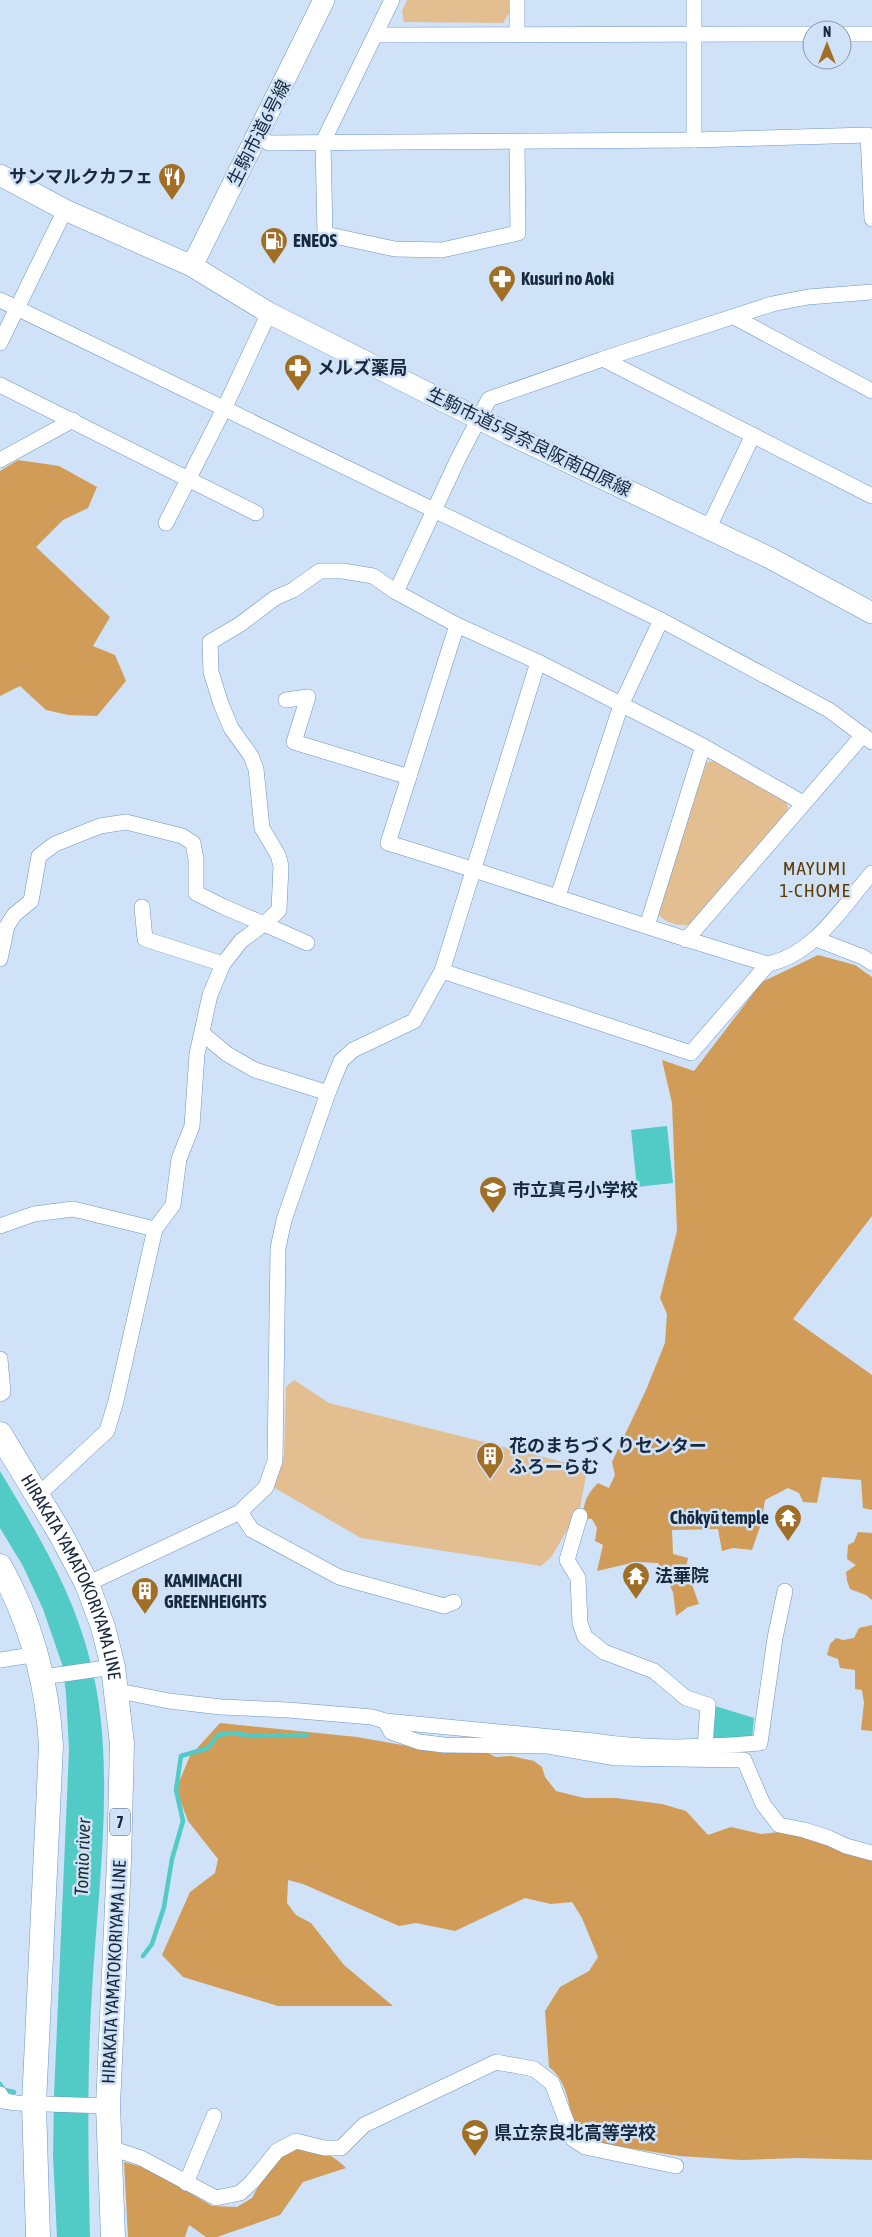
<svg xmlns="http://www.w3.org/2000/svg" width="872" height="2237" font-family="'Asap Condensed','Noto Sans JP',sans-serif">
<rect width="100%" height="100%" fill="#d0e2f7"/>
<!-- green -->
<g fill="#e2be91">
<polygon points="407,0 511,0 511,10 503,23 404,22 402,11"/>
<path d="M 716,760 L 787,801 L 788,810 L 690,925 C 678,926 667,924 658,914 L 706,763 Z"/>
<polygon points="294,1380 329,1403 583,1467 587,1471 580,1508 552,1556 541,1566 361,1538 273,1487 284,1454 286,1387"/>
</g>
<!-- forest -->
<g fill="#d09c57">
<polygon points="18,460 59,466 97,487 88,508 63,520 36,547 110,617 93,646 115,655 126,681 97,716 68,715 46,710 20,686 0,696 0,471"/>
<path d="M 818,955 L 855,965 L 872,977 L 872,1216 L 793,1319 L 872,1375 L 872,1510 L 863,1508 L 861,1480 L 822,1477 L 817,1503 L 803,1502 L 799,1493 L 788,1488 L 765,1500 L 761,1524 L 752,1550 L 733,1548 L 722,1551 L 718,1529 L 672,1530 L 673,1554 L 688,1558 L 686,1568 L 699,1604 L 688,1607 L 676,1616 L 673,1592 L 658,1563 L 636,1562 L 597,1571 L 603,1545 L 595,1541 L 597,1528 L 592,1519 L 583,1518 C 583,1503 587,1494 598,1483 L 609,1488 L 615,1475 L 612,1462 L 646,1390 L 665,1343 L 667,1314 L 660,1298 L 677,1231 L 672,1103 L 662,1060 L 694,1071 L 762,982 Z"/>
<polygon points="858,1532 872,1533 872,1600 866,1595 850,1589 847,1581 846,1572 856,1565 847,1559 848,1545 854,1542"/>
<polygon points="872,1625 872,1731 861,1730 864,1703 862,1690 855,1689 855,1670 840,1668 838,1659 827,1655 830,1644 836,1638 843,1640 854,1638 859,1628"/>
<path d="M 220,1723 L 357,1737 L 425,1749 L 483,1751 L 496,1757 L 511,1756 L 534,1761 L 542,1767 L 545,1777 L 556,1791 L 584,1798 L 616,1798 L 662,1804 L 686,1811 L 708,1835 L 731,1827 L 761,1834 L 779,1832 L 812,1837 L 872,1857 L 872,2160 L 798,2158 L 741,2160 L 679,2156 L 584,2141 L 575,2135 C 570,2112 569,2082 549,2067 L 545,2011 L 560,1987 L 589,1971 L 598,1957 L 582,1918 L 572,1902 L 551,1904 L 525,1898 L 455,1931 L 416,1923 L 399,1926 L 303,1884 L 288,1880 L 287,1903 L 296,1915 L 311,1923 L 344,1965 L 393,2006 L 278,2006 L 183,1977 L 162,1955 L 190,1892 L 215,1873 L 218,1859 L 188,1821 L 176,1789 L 190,1756 Z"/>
<path d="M 290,2148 C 315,2149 328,2150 346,2168 L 303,2182 L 280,2215 L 217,2237 L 206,2237 L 189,2225 L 185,2237 L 128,2237 L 124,2162 L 150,2169 L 212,2206 L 237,2207 L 252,2198 L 269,2166 Z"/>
</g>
<!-- water -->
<g fill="#52cac6">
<polygon points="667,1126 673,1183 637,1187 631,1130"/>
<path d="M 0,1471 C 37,1533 72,1589 90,1660 C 117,1761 98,1887 92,1991 C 87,2073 88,2155 90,2237 L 57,2237 L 53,2156 L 54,2096 L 69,1750 L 66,1693 L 62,1664 L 43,1609 L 23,1566 L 0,1528 Z"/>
<polygon points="715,1706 754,1718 752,1738 712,1739"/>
</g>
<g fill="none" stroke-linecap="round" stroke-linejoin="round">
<!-- stream -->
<g stroke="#52cac6" stroke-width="4.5">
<polyline points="143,1956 152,1944 164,1907 172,1859 183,1821 176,1790 181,1756 208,1748 218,1735 232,1733 253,1736 307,1735"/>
<polyline points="0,2084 4,2090 14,2092"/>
</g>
<defs>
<g id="street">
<polyline points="392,0 323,142 325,234 395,249 442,250 518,233 517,143"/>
<polyline points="694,0 694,140"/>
<polyline points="517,34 517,0"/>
<polyline points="842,34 872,34"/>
<polyline points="376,35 812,34"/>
<polyline points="257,136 269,143 694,140 868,135 872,219"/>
<polyline points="0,300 661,620 829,710 872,742"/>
<polyline points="734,317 872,391"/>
<polyline points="0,343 65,210"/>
<polyline points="603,359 872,496"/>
<polyline points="0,385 256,513"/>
<polyline points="0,460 73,420"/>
<polyline points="166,523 224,409 269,313"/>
<polyline points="708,529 753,435"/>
<polyline points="396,592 458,459 489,399 603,359 772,304 808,297 872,292"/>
<path d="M 457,625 L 388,843 C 515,881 640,927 768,964 C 814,955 843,906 872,873"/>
<polyline points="286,700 308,697 294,742 409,777"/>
<polyline points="558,896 621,705 661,620"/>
<polyline points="142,907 145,939 223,964"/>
<polyline points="647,926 703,746"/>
<polyline points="816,939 863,957 872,963"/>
<polyline points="686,940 863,735"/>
<polyline points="0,959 7,926 14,915 31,901 39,856 55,844 100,826 126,822 182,836 193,843 196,859 196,893 224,907 264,924 279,910 281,866 278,855 262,828 256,769 251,756 231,728 221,704 211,672 210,642 239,625 275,598 293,590 320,571 343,571 373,576 396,592 457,625 538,662 703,746 803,803"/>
<polyline points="442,971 691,1053 768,964"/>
<polyline points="203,1034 227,1054 255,1070 328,1093"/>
<polyline points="0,1226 34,1214 73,1209 155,1229"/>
<polyline points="0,1359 3,1392 0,1394"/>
<polyline points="37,1496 107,1431 116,1401 155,1229 173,1205 179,1159 192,1126 197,1054 210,995 223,964 241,941 264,924 307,943"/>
<polyline points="240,1512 252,1530 339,1577 444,1606 454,1602"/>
<polyline points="580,1516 567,1560 578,1578 580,1623 585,1637 604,1652 654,1671 686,1698 708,1705 705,1747"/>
<polyline points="87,1584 240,1512 266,1487 275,1461 278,1248 284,1220 328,1093 341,1061 353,1050 414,1021 442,971 538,662"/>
<polyline points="0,1660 38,1654"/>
<polyline points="43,1677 113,1667"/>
<polyline points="115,1693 129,1693 169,1701 221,1707 288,1710 372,1717 385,1721 391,1732 419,1742 444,1745 548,1746 616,1758 744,1760 763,1804 779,1825 804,1830 829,1838 846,1846 872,1853"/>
<path d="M 385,1721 L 594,1741 C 649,1750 705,1747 760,1743 L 775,1638 L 785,1591"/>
<polyline points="0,2094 4,2101 16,2103 108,2106"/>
<polyline points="108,2147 141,2158 216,2198 240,2193 252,2182 277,2151 296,2141 324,2148 341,2148 364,2125 496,2062 534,2069 552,2083 573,2139 585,2147 676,2166"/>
<polyline points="186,2183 214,2116"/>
</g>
<g id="secondary">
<polyline points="0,175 65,210 192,266 269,313 511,435 770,558 872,613"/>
<polyline points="192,266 324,0"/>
</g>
<g id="primary">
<path id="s1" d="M 0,1434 L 60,1533 L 87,1584 L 103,1627 L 113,1667 L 122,1744 L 119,1861 L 108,2106 L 113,2237"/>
<path d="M 0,1566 C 31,1622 47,1681 51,1745 L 34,2104 L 38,2237"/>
</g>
</defs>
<!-- street casing -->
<use href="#street" stroke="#6b95c6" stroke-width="16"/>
<!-- secondary casing -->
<use href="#secondary" stroke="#6b95c6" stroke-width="22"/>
<!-- primary casing -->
<use href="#primary" stroke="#6b95c6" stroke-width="25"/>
<!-- street -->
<use href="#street" stroke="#fff" stroke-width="15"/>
<!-- secondary -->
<use href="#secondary" stroke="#fff" stroke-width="21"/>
<!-- primary -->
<use href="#primary" stroke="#fff" stroke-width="24"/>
</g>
<!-- icons -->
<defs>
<symbol id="restaurant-pin" viewBox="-11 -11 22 30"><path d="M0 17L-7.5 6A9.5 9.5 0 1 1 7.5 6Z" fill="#a06e24" stroke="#d0e2f7"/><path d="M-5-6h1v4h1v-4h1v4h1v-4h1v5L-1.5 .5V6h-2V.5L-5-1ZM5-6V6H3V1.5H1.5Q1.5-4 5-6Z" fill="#fff"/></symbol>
<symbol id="fuel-pin" viewBox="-11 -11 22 30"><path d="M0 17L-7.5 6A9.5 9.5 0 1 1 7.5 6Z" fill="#a06e24" stroke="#d0e2f7"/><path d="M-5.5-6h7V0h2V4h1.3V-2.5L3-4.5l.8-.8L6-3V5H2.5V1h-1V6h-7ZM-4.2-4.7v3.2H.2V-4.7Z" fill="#fff"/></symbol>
<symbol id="pharmacy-pin" viewBox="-11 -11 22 30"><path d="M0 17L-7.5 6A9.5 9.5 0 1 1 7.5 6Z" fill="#a06e24" stroke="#d0e2f7"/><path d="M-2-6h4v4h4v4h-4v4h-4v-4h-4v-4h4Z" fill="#fff"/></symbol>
<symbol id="school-pin" viewBox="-11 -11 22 30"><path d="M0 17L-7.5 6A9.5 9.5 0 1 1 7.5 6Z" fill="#a06e24" stroke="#d0e2f7"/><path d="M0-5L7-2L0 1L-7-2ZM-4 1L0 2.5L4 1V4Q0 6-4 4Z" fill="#fff"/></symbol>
<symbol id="building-pin" viewBox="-11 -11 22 30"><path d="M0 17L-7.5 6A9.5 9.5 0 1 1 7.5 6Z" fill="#a06e24" stroke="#d0e2f7"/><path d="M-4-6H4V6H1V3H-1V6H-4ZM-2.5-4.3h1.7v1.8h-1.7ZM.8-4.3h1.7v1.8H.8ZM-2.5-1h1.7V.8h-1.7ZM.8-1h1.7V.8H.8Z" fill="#fff"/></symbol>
<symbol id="temple-pin" viewBox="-11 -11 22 30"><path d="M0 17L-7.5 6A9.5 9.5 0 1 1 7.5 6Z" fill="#a06e24" stroke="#d0e2f7"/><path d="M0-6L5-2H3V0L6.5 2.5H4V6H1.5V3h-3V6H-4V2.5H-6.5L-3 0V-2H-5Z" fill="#fff"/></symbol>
</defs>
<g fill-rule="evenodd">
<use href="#restaurant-pin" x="156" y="161" width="32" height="43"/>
<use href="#fuel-pin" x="258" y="225" width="32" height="43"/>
<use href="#pharmacy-pin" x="486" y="263" width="32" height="43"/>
<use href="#pharmacy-pin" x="282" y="352" width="32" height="43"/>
<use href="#school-pin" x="477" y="1174" width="32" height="43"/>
<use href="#building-pin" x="474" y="1440" width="32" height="43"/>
<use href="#temple-pin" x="772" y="1502" width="32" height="43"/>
<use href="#temple-pin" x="620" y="1560" width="32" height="43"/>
<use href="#building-pin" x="129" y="1575" width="32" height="43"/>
<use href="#school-pin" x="459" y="2117" width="32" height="43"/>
</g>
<g text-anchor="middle" stroke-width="5" stroke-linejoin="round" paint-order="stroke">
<!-- shield labels -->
<rect fill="#d0e2f7" stroke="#4f6075" stroke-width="1" x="110" y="1808.5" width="20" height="27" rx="4"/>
<g font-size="16" font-weight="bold" fill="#18293d">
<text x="120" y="1828">7</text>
</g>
<!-- street labels -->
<g font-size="18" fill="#18293d" stroke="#d0e2f7">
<text transform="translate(259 133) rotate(-63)" y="6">生駒市道6号線</text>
<text transform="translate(529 442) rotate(26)" y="6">生駒市道5号奈良阪南田原線</text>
<text dy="6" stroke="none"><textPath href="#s1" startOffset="161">HIRAKATA YAMATOKORIYAMA LINE</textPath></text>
<text transform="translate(114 1972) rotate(-87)" y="6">HIRAKATA YAMATOKORIYAMA LINE</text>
</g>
<!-- poi labels -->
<g font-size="18" font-weight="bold" fill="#18293d" stroke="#d0e2f7" text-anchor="start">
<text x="153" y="183" text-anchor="end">サンマルクカフェ</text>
<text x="293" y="247">ENEOS</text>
<text x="521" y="285">Kusuri no Aoki</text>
<text x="317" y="374">メルズ薬局</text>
<text x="512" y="1196">市立真弓小学校</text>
<text x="509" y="1452">花のまちづくりセンター<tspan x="509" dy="21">ふろーらむ</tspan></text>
<text x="769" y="1524" text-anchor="end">Chōkyū temple</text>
<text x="655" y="1582">法華院</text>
<text x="164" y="1587">KAMIMACHI<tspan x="164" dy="21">GREENHEIGHTS</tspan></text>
<text x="494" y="2139">県立奈良北高等学校</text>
</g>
<!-- neighbourhood labels -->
<g font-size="19" letter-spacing="1" fill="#5d3b03" stroke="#d0e2f7">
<text x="815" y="875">MAYUMI<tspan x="815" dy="22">1-CHOME</tspan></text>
</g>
<!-- water labels -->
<g font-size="19" font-style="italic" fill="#192e2d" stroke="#d0e2f7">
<text transform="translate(82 1857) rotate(-88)" y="7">Tomio river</text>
</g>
</g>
<!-- north arrow -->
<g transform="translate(827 45)"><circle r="24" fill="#d0e2f7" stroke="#8698ad"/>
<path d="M0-4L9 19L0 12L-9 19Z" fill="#a06e24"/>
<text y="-8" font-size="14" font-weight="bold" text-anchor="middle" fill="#18293d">N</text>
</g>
</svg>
